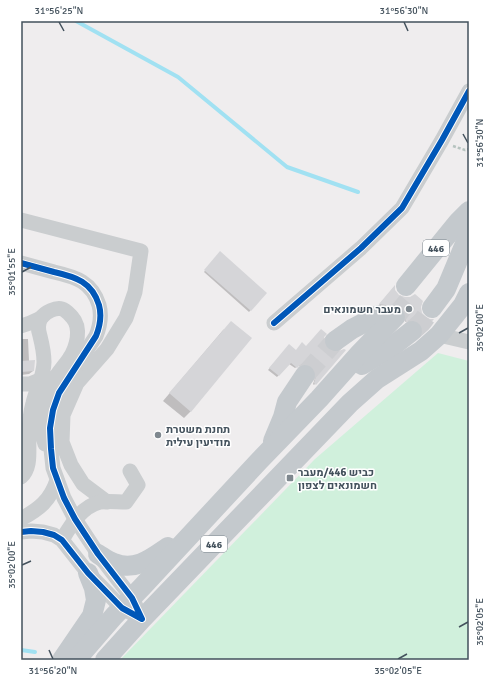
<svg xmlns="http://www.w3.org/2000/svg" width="490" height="681" font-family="Signika,Heebo,sans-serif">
<rect width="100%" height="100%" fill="#efedee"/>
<!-- green -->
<polygon fill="#d0f0dc" points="438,353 469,361 469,660 120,660 315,459"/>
<!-- shadow -->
<g fill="#0003">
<polygon points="220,253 265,293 249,312 204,272"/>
<polygon points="394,287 394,291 398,296 420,307 423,324 422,331 420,326 415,322 409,321 405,322 405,316 401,310 396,307 390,307 386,309 379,305"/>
<polygon points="224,329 191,411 184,418 163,401"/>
<polygon points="324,336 323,342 325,349 330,352 336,353 344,350 314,385 313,384 315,378 314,372 310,366 303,365 298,366 295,368 289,364 277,377 268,370 289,346 296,351 306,347"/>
<polygon points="21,339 28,339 29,361 33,371 29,374 21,375"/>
</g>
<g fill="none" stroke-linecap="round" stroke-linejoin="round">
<!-- stream -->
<g stroke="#a1e1f2" stroke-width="4">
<polyline points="76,21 178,77 287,167 358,192"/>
<polyline points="21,650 35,652"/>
</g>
</g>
<!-- building -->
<g fill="#d5d5d8">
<polygon points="220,251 267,293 251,311 204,270"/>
<polygon points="395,285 395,290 399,295 405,297 410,297 415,294 423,301 421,307 422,313 426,317 430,319 434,319 423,332 423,329 421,324 417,321 411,320 405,322 406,319 406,314 403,309 397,306 392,306 388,308 385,305 379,304"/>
<polygon points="231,321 252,338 191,412 169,393"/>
<polygon points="321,329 327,334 324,337 324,342 326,348 331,352 336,352 344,349 346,350 316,385 314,383 316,376 315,370 311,365 305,364 300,365 297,368 291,363 279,376 269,368 289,344 296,350 302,342 306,346"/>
<polygon points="35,360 34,371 21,372 21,361"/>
</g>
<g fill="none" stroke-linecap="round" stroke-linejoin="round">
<!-- major-tunnel -->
<g stroke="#cdced1" stroke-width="20" stroke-dasharray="20 10" stroke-linecap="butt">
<polyline points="395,317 414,294"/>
<polyline points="412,331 422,322 432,308"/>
<polyline points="305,375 335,341"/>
</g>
<!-- path -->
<polyline stroke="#b6c3bf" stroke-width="2.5" stroke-dasharray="3 2" stroke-linecap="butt" points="453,146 465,150 469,149"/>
<!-- minor -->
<g stroke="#cacdcf" stroke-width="15">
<polyline points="21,220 141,251 135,292 126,318 107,349 77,383 63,415 62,442 71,465 83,484 107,502"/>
<path d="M 21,263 C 32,266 43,269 54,272 C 76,277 92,282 99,305 C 102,316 100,326 96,336 L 59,393 L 53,410 L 50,428 L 51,449 L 53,468 L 64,498 L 75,519 L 98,554 L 132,598 L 142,619 L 122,608 L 88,573 L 62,540 L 54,535 L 43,532 L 31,531 L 21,532"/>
<polyline points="274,323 361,248 402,208 442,140 469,91"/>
<polyline points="21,326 30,323 41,318"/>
<polyline points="439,335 469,342"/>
<polyline points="21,384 30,384 40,380"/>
<path d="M 21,477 C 32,467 28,450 29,436 C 29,425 30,414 33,403 C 36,390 44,376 44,362 C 44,353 42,344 40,336 C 38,330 38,323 41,318 C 45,312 56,307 62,309 C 66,310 69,314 72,317 C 82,328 77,347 69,359 C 64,366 58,373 53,381 C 40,401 37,421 45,444"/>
<path d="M 21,519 C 39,509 50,501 57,480"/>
<path d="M 62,540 C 71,525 81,507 100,502 C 107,501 118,502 126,502 L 138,485 L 130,471"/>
</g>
<!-- major -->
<g stroke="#c4c9cd" stroke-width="20">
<polyline points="406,286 458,222 469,211"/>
<polyline points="432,308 446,289 469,234"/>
<polyline points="335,341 352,329 379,315"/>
<polyline points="362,365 389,349 412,331"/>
<polyline points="273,441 283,417 287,402 305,375"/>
<path d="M 98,554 C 103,557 108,561 114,563 C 135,572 152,558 168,547"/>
<polyline points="62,660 92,616 96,600 94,588 88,573"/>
<polyline points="76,660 114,616 142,587 259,461 319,399 360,353 395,317"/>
<polyline points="105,660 142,619 350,403 377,379 421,351 439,335 463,305 469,293"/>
</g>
<defs>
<g id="cycleway">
<path d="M 21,263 C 32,266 43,269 54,272 C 76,277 92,282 99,305 C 102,316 100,326 96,336 L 59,393 L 53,410 L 50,428 L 51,449 L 53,468 L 64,498 L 75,519 L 98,554 L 132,598 L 142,619 L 122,608 L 88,573 L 62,540 L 54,535 L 43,532 L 31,531 L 21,532"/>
<polyline points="274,323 361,248 402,208 442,140 469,91"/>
</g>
</defs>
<!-- cycleway casing -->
<use href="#cycleway" stroke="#fff" stroke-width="8"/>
<!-- cycleway -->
<use href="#cycleway" stroke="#0057b8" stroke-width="6"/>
</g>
<!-- ticks -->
<path fill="none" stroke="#43515c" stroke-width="1.5" d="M 59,22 L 64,31M 404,22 L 408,31M 463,134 L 468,143M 22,272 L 31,267M 459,333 L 468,328M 22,565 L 31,561M 459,627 L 468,622M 49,650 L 53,659M 398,659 L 407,654"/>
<!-- markers -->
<g fill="#7f888f" stroke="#fff" stroke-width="1.5">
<circle cx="409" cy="309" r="4"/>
<circle cx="158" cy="435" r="4"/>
<rect x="286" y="474" width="8" height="8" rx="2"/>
</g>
<g text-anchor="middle" stroke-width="3" stroke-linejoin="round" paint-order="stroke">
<!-- shield labels -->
<g fill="#fff" stroke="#7b858d" stroke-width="1">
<rect x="423" y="240" width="26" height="16" rx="3"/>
<rect x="201" y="536" width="26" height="16" rx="3"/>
</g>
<g font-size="10" font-weight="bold" fill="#43515c">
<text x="436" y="252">446</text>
<text x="214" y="548">446</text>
</g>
<!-- poi labels -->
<g font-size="11" font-weight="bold" fill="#43515c" stroke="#fff" text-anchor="start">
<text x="401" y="313" text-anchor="end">מעבר חשמונאים</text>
<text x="166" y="433">תחנת משטרת<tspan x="166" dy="13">מודיעין עילית</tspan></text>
<text x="298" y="476">כביש 446/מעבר<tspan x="298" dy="13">חשמונאים לצפון</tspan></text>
</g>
</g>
<!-- border -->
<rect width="490" height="681" fill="none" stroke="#ffffff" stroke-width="44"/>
<rect x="22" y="22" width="446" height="637" fill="none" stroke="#43515c" stroke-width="1.5"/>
<g font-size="10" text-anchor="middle" fill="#43515c">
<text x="59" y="14">31°56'25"N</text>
<text x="404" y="14">31°56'30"N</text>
<text transform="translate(479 143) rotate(-90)" y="4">31°56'30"N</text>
<text transform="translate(11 272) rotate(-90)" y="4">35°01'55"E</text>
<text transform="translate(479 328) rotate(-90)" y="4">35°02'00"E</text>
<text transform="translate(11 565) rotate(-90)" y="4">35°02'00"E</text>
<text transform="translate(479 622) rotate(-90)" y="4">35°02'05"E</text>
<text x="53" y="674">31°56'20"N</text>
<text x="398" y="674">35°02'05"E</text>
</g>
</svg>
